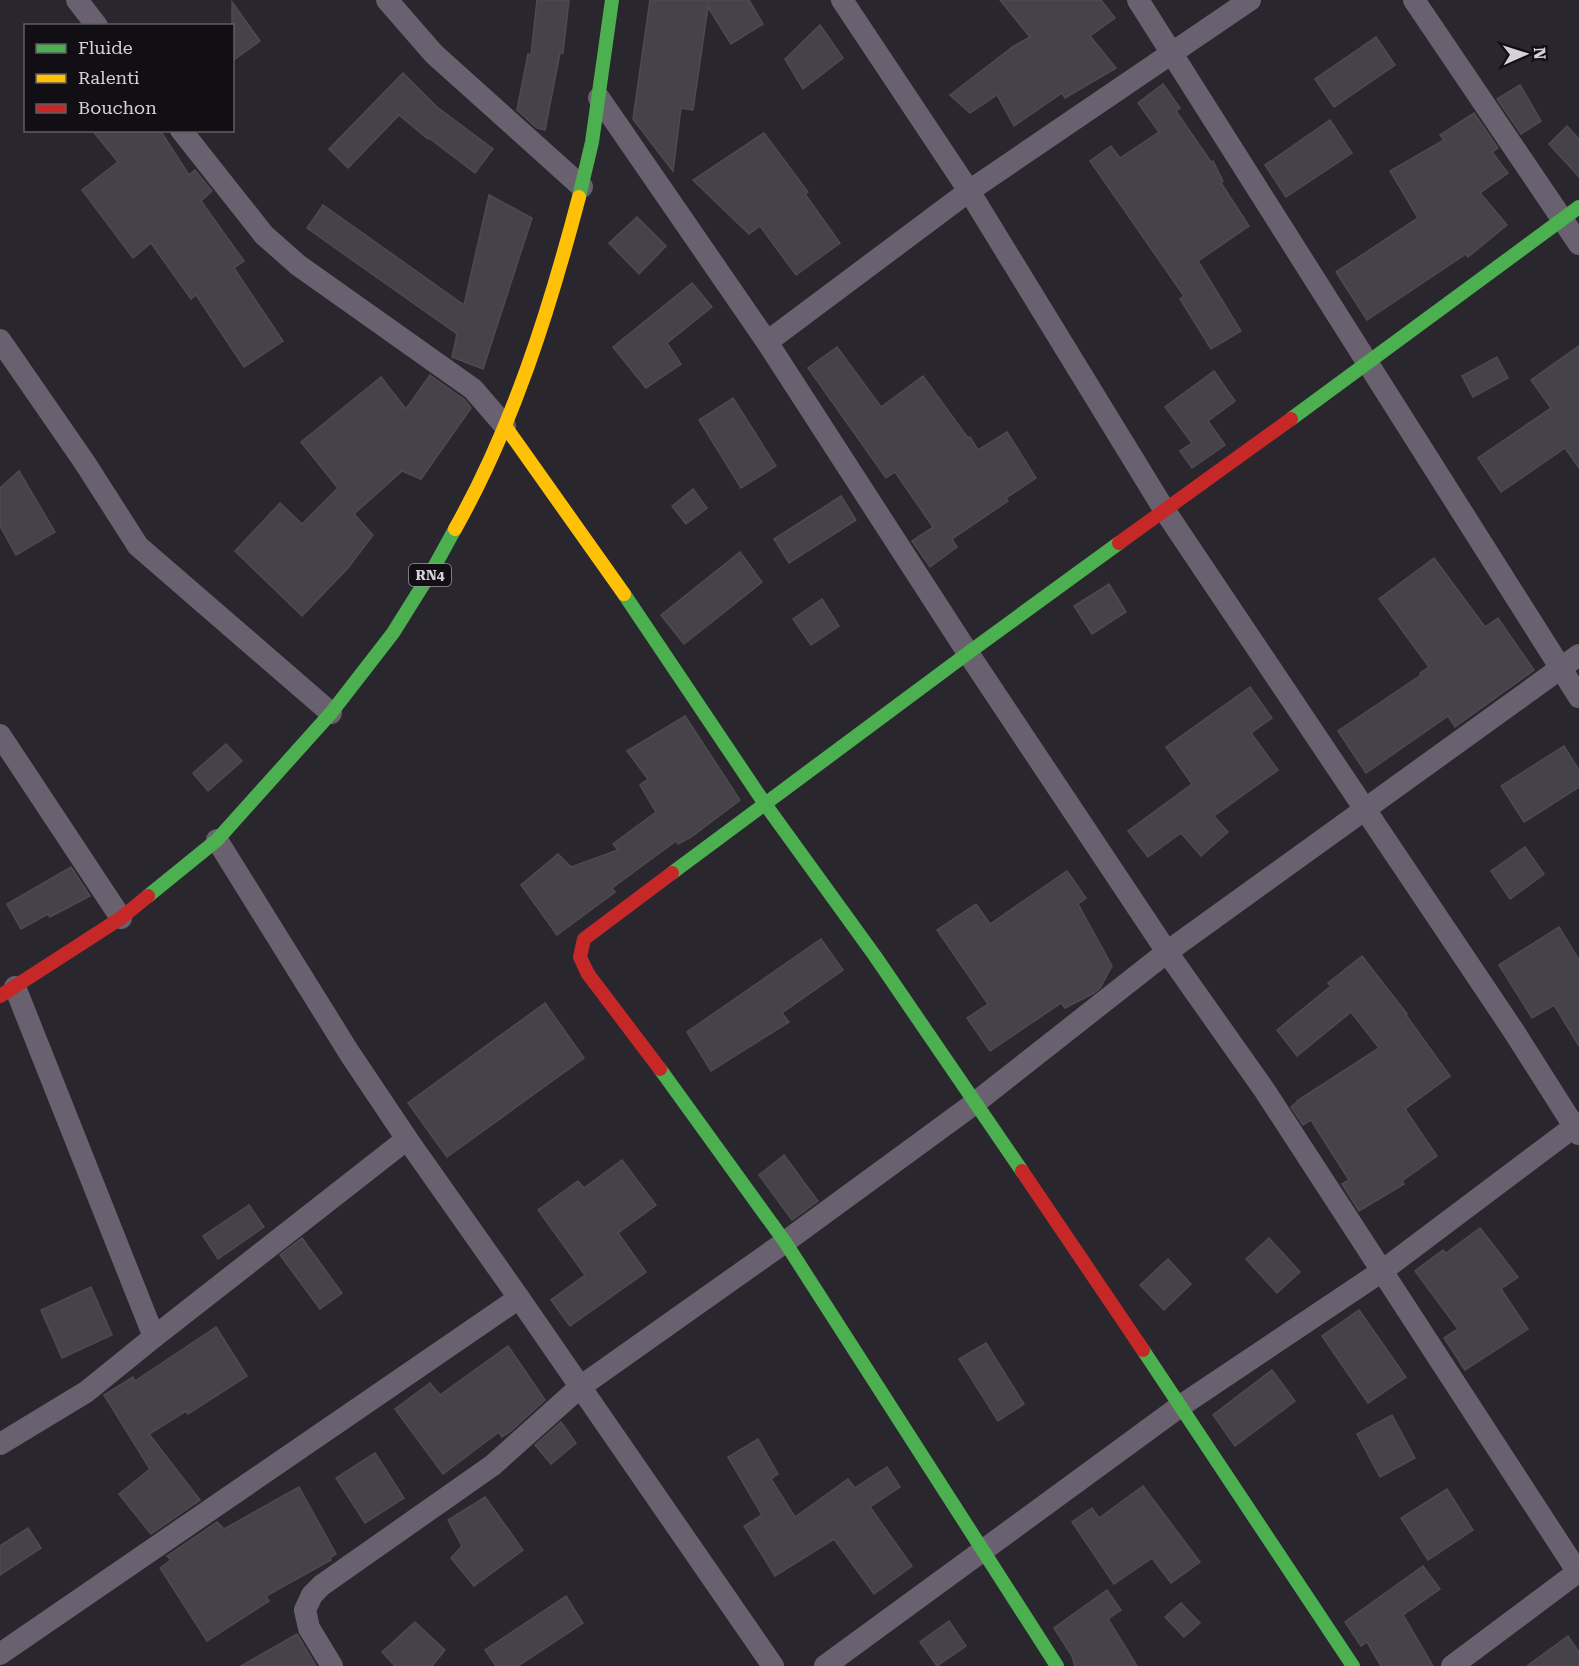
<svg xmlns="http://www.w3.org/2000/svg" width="1579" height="1666" font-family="'Roboto Serif',serif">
<rect width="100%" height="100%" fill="#2a262e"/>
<!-- building -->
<g fill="#464249" stroke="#4d4a50" stroke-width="1.5">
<polygon points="537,0 569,0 563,53 560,53 545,130 537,128 517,110 528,54 531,55"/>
<polygon points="650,0 749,0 763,24 731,44 708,7 693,110 681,108 673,171 633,119"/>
<polygon points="1000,0 1101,0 1115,18 1090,36 1116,68 1065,98 1062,93 1014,126 997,95 970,113 950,95 1014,46 1030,37"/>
<polygon points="232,2 260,41 232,61"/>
<polygon points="820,25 843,58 803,89 785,59"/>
<polygon points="1376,37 1395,65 1334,107 1315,79"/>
<polygon points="403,73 437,107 493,149 475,173 429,138 428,139 399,115 348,168 329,149"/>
<polygon points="1163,84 1180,108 1176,111 1211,162 1213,161 1223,181 1221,183 1249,226 1198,261 1241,331 1211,349 1180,299 1184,296 1090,161 1111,146 1120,158 1159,132 1138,103"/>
<polygon points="1520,85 1541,121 1521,134 1497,99"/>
<polygon points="1474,113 1498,148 1492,152 1508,173 1480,193 1507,225 1468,257 1466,254 1367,320 1336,272 1418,218 1390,171 1444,140 1440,135"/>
<polygon points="1330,120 1352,153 1286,197 1265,165"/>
<polygon points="1567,126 1579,139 1579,177 1549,144"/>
<polygon points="92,130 160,130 189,175 195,170 212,191 201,201 244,261 234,268 283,341 244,367 196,295 191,299 151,243 133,258 82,190 118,162"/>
<polygon points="764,133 808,192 805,194 840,243 796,275 760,226 749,234 693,180"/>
<polygon points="489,195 532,218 483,369 452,357 457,334 307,228 323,205 464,305"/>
<polygon points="637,217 666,246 639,274 609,243"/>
<polygon points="692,283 712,307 667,343 681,364 646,388 613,347"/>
<polygon points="1579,346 1579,468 1565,448 1501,492 1478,458 1551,408 1531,380"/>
<polygon points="837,347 881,407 923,376 968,438 970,437 978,450 1007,432 1036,478 1006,498 1008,501 952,539 957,547 930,567 912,541 933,527 895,472 886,478 808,368"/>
<polygon points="1497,357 1508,378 1473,397 1462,376"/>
<polygon points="1214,371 1235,401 1208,421 1225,445 1192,468 1180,451 1192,443 1165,407"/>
<polygon points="430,375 465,400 471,408 421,479 402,471 354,514 373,535 348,568 302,616 235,551 280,503 302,524 338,488 301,442 381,377 406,409"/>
<polygon points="733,398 776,466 741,488 699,420"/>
<polygon points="19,471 55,532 16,555 0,526 0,488"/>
<polygon points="693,489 707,508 686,524 672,506"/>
<polygon points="841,496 856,520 789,563 774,539"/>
<polygon points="740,552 762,582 684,644 661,615"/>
<polygon points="1434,558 1485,627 1498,618 1534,670 1455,727 1448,716 1366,773 1338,731 1421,675 1420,673 1429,667 1379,599"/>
<polygon points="1109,584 1126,612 1092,634 1074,606"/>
<polygon points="822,599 839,626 811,645 793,619"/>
<polygon points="1250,687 1272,718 1251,733 1278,770 1214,816 1228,832 1201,856 1181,833 1148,857 1128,831 1192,784 1166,747"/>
<polygon points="685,716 740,800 691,837 678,844 676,841 612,888 615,892 557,935 521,885 558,854 571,867 618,850 613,844 656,812 640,785 648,779 627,751"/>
<polygon points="226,744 242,761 208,791 193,773"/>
<polygon points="1564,746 1579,770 1579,787 1524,822 1501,786"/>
<polygon points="1525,847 1544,874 1510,899 1491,871"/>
<polygon points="71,867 90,896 50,917 48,914 21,929 7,904"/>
<polygon points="1067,871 1086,898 1078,904 1112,966 1100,988 1094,993 1065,1008 1061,1003 990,1051 967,1018 988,1004 937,930 976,904 990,924"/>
<polygon points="1559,927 1579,960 1579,1046 1554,1005 1532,1018 1499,965"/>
<polygon points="821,939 843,970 782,1013 789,1022 711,1071 687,1032"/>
<polygon points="1362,956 1407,1014 1406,1015 1450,1076 1405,1109 1437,1156 1402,1181 1404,1184 1359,1211 1342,1184 1349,1180 1311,1120 1303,1125 1291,1107 1297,1102 1297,1101 1379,1048 1351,1012 1297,1056 1277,1030 1331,986 1328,983"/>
<polygon points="545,1003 584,1058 447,1157 408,1103"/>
<polygon points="784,1155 818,1201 792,1220 759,1175"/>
<polygon points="622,1160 656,1205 618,1233 646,1272 570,1326 551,1300 585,1275 538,1210 578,1181 584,1188"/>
<polygon points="249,1205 264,1227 218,1259 203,1236"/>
<polygon points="1480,1228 1518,1277 1501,1289 1528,1329 1465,1370 1444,1338 1458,1329 1415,1271 1443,1250 1446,1253"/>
<polygon points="302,1238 342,1293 320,1309 280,1255"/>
<polygon points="1269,1238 1300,1272 1277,1293 1246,1259"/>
<polygon points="1168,1259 1191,1284 1164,1310 1140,1285"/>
<polygon points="91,1287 112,1335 62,1358 41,1310"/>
<polygon points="1359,1310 1406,1377 1368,1403 1322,1336"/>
<polygon points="216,1327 247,1376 188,1414 186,1411 149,1434 200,1500 151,1534 119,1494 150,1469 104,1395 133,1377 135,1381"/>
<polygon points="986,1343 1024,1404 998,1421 959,1359"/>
<polygon points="508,1346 545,1400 511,1431 502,1437 499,1432 443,1474 395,1409 430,1383 440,1395"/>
<polygon points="1272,1370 1295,1401 1235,1446 1213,1415"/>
<polygon points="1392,1415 1415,1458 1380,1477 1357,1434"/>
<polygon points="561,1422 576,1443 551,1464 535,1445"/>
<polygon points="758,1439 778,1474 771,1479 795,1517 848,1479 855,1488 887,1467 900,1487 870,1507 912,1566 874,1594 834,1539 775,1576 744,1526 762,1515 728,1457"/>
<polygon points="375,1453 404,1498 365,1523 336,1478"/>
<polygon points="1143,1486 1200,1562 1171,1583 1152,1558 1114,1584 1072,1522 1092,1508 1099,1518"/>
<polygon points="299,1487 336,1554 330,1558 331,1560 266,1596 269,1601 207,1641 160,1568 171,1560 167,1556 217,1522 224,1529"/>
<polygon points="1447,1489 1473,1530 1428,1560 1401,1518"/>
<polygon points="485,1497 523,1550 474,1586 451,1558 462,1546 448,1520"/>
<polygon points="28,1528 41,1548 0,1575 0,1546"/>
<polygon points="1423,1566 1440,1589 1403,1615 1433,1666 1381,1666 1367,1642 1361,1646 1345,1622"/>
<polygon points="1107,1590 1121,1610 1108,1619 1137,1666 1075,1666 1072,1656 1054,1628"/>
<polygon points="566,1596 583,1623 518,1666 496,1666 485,1650"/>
<polygon points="1181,1603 1200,1623 1184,1637 1165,1617"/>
<polygon points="949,1621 966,1646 937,1666 920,1642"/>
<polygon points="415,1622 445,1650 432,1666 395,1666 382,1652"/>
<polygon points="297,1634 316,1666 241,1666"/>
<polygon points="1568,1636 1579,1652 1579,1666 1527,1666"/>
</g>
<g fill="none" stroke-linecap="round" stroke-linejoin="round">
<!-- street -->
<g stroke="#69616f" stroke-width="22">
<polyline points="77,0 97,26"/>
<polyline points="387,0 434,54 582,187"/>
<polyline points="842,0 969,191 1165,511 1513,1030 1579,1134"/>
<polyline points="1138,0 1579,697"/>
<polyline points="1414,0 1579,244"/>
<polyline points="599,98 767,342 968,653 1167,952 1265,1091 1579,1574"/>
<polyline points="181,130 264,235 298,265 473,389 505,426"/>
<polyline points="0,340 85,463 138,546 331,713"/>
<polyline points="767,342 969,191 1250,0"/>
<polyline points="0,735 121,918"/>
<polyline points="217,840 350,1054 407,1139 519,1298 773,1666"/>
<polyline points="15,987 154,1337"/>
<polyline points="0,1444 86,1392 154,1337 407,1139"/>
<polyline points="0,1654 519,1298"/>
<polyline points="332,1666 309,1628 305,1610 312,1595 322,1585 493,1465 580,1387 785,1242 975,1103 1167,952 1579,655"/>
<polyline points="825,1666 1179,1407 1382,1271 1579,1123"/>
<polyline points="1452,1666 1579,1571"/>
</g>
<!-- fast -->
<g stroke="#4caf50" stroke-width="14">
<polyline points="579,197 592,142 612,0"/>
<polyline points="1291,419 1579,207"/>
<polyline points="624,594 765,804 875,956 1022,1171"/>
<polyline points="672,873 968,653 1119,543"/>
<polyline points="148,896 217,840 331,713 393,633 433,569 455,529"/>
<polyline points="660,1069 785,1242 1057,1666"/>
<polyline points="1143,1350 1353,1666"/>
</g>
<!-- slow -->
<g stroke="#ffc107" stroke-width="14">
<polyline points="505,426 624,594"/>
<path d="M 455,529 C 513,426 549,311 579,197"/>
</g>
<!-- jam -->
<g stroke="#c62828" stroke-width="14">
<polyline points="1119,543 1291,419"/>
<polyline points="0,996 121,918 148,896"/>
<polyline points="660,1069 588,974 580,957 584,939 672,873"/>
<polyline points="1022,1171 1143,1350"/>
</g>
</g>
<g text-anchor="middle" stroke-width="5" stroke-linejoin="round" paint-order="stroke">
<!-- shield labels -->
<rect fill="#110e14" stroke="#9a969f" stroke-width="1.5" x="409" y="564" width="42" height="22" rx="4.5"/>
<g font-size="14" font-weight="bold" fill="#d5d0da">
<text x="430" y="580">RN4</text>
</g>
</g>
<!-- legend -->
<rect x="24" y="24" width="210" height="108" fill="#110e14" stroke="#5f5c63" stroke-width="1.5"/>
<rect x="36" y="44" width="30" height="9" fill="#4caf50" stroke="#5f5c63" stroke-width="1.5"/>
<text x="78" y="54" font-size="18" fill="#d5d0da">Fluide</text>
<rect x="36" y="74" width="30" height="9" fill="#ffc107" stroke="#5f5c63" stroke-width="1.5"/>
<text x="78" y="84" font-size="18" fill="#d5d0da">Ralenti</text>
<rect x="36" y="104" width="30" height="9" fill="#c62828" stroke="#5f5c63" stroke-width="1.5"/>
<text x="78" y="114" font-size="18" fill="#d5d0da">Bouchon</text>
<!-- north arrow -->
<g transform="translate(1525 54) rotate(87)" stroke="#110e14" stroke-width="4.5" paint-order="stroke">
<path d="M0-4.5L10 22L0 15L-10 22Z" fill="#d5d0da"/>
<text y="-9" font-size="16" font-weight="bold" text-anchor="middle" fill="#d5d0da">N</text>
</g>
</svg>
